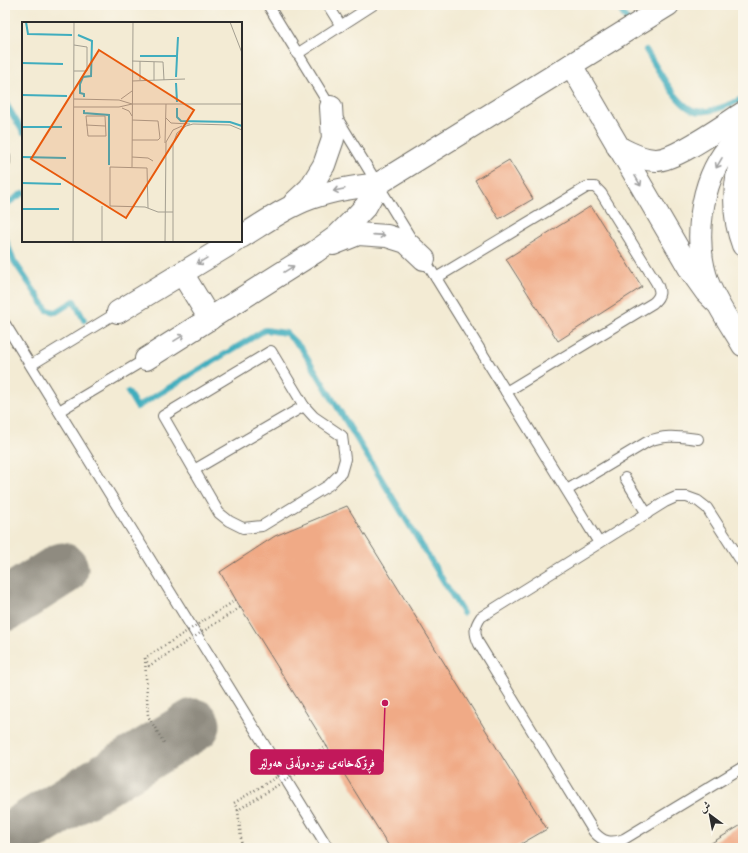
<svg xmlns="http://www.w3.org/2000/svg" width="748" height="853" font-family="'Libre Caslon Text',Amiri,serif">
<rect width="100%" height="100%" fill="#fbf7ec"/>
<filter id="ink" filterUnits="userSpaceOnUse"><feTurbulence type="fractalNoise" baseFrequency=".025" numOctaves="2"/><feDisplacementMap in="SourceGraphic" scale="8" xChannelSelector="R" yChannelSelector="G"/><feConvolveMatrix kernelMatrix="1 2 1 2 8 2 1 2 1" color-interpolation-filters="sRGB"/></filter>
<filter id="wash" filterUnits="userSpaceOnUse"><feTurbulence type="fractalNoise" baseFrequency=".012" numOctaves="4" result="noise"/><feDisplacementMap in="SourceGraphic" scale="16" xChannelSelector="R" yChannelSelector="G"/><feGaussianBlur stdDeviation="0.9" result="paint"/><feColorMatrix in="noise" values="0 0 0 0 0 0 0 0 0 0 0 0 0 0 0 0 0 1.4 0 .05"/><feComposite in="paint" operator="in"/></filter>
<g filter="url(#wash)">
<rect width="100%" height="100%" fill="#f3ebd4"/>
<g fill="none" stroke-linecap="round" stroke-linejoin="round">
<!-- stream -->
<g stroke="#40adbe" stroke-width="6">
<polyline points="617,5 629,23"/>
<path d="M 646,50 C 656,66 678,108 696,111 C 708,114 733,104 743,98"/>
<polyline points="5,102 23,132"/>
<polyline points="5,205 23,193"/>
<polyline points="5,238 14,261 47,310 56,312 74,301 84,320"/>
<polyline points="128,392 137,407 265,330 286,333 302,349 463,613"/>
</g>
<!-- taxiway -->
<g stroke="#8f8b80" stroke-width="53">
<polyline points="5,605 62,569"/>
<polyline points="5,841 194,725"/>
</g>
</g>
<g id="blocks">
<!-- building -->
<g fill="#f0aa86">
<polygon points="509,160 533,199 499,219 475,180"/>
<polygon points="591,206 642,287 558,341 506,259"/>
<polygon points="347,506 547,829 514,848 390,848 236,600 220,572 275,536"/>
<polygon points="743,824 743,848 703,848"/>
</g>
</g>
</g>
<g filter="url(#ink)">
<use href="#blocks" fill-opacity="0" stroke="#716e66" stroke-width="1"/>
<g fill="none" stroke-linecap="round" stroke-linejoin="round">
<defs>
<g id="service">
<polyline points="268,5 413,242"/>
<polyline points="328,5 341,26"/>
<polyline points="297,54 373,5"/>
<polyline points="5,157 5,162"/>
<polyline points="423,257 599,543"/>
<path d="M 436,278 L 587,187 L 595,187 L 601,193 L 656,282 C 661,291 661,296 653,303 L 506,392"/>
<polyline points="5,324 328,848"/>
<polygon points="271,351 304,406 314,417 342,436 345,459 341,473 329,485 262,526 243,528 229,521 219,513 163,416"/>
<polyline points="31,365 118,312"/>
<polyline points="59,411 146,359"/>
<polyline points="194,470 304,406"/>
<polyline points="625,478 647,514"/>
<path d="M 567,490 L 647,442 C 665,434 679,437 698,439"/>
<path d="M 743,564 L 707,508 L 698,501 L 687,497 L 676,497 L 665,502 L 481,617 C 474,627 474,633 479,644 L 594,832 C 603,842 611,844 624,839 L 743,767"/>
</g>
<g id="tertiary">
<polyline points="571,65 691,271 706,292 715,301"/>
<path d="M 618,147 C 629,153 643,160 656,160 C 676,160 724,125 743,113"/>
<polyline points="295,202 310,188 324,165 333,139 331,107"/>
<path d="M 241,237 C 264,223 286,207 311,198 C 333,190 355,187 378,184 L 668,5"/>
<polyline points="333,244 358,234 387,236 406,242 424,259"/>
<polyline points="182,273 210,319"/>
<polyline points="118,312 235,241"/>
<polyline points="146,359 315,252 336,237 352,221 366,206 378,184"/>
</g>
<path id="secondary" d="M 743,132 C 738,138 733,142 728,148 C 700,182 693,242 708,283 C 717,305 731,325 743,345"/>
<path id="primary" d="M 743,154 C 733,183 732,216 743,245"/>
</defs>
<!-- service casing -->
<use href="#service" stroke="#716e66" stroke-width="12"/>
<!-- tertiary casing -->
<use href="#tertiary" stroke="#716e66" stroke-width="24"/>
<!-- secondary casing -->
<use href="#secondary" stroke="#716e66" stroke-width="24"/>
<!-- primary casing -->
<use href="#primary" stroke="#716e66" stroke-width="24"/>
<!-- path -->
<g stroke="#716e66" stroke-width="2.5" stroke-dasharray="1 3" stroke-linecap="butt">
<polyline points="145,658 148,716 164,743"/>
<polyline points="238,810 242,848"/>
</g>
<!-- service -->
<use href="#service" stroke="#fff" stroke-width="10"/>
<!-- tertiary -->
<use href="#tertiary" stroke="#fff" stroke-width="22"/>
<!-- secondary -->
<use href="#secondary" stroke="#fff" stroke-width="22"/>
<!-- primary -->
<use href="#primary" stroke="#fff" stroke-width="22"/>
<!-- path-bridge -->
<g stroke="#716e66" stroke-width="2.5" stroke-dasharray="1 3" stroke-linecap="butt">
<polyline points="236,600 145,658 149,666 241,607"/>
<polyline points="327,746 234,803 238,810 331,752"/>
</g>
</g>
<!-- one-way arrows -->
<defs><path id="oneway-shaft" d="M-6 0H5M1.5-3L5.5 0L1.5 3" fill="none" stroke-width="1.6" stroke-linecap="round" stroke-linejoin="round"/></defs>
<g stroke="#a0a0a0">
<use href="#oneway-shaft" transform="translate(719 163) rotate(120)"/>
<use href="#oneway-shaft" transform="translate(638 181) rotate(60)"/>
<use href="#oneway-shaft" transform="translate(339 190) rotate(168)"/>
<use href="#oneway-shaft" transform="translate(379 235) rotate(4)"/>
<use href="#oneway-shaft" transform="translate(202 261) rotate(149)"/>
<use href="#oneway-shaft" transform="translate(289 269) rotate(-32)"/>
<use href="#oneway-shaft" transform="translate(179 338) rotate(-32)"/>
</g>
</g>
<!-- overview -->
<g transform="translate(22 22)">
<rect width="220" height="220" fill="#f3ebd4"/>
<path fill="none" stroke="#40adbe" stroke-width="2" d="M 4,0 L 6,12 L 50,13M 56,13 L 70,19 L 69,54 L 61,55 L 58,62 L 58,71 L 62,72 L 62,75M 118,34 L 155,34 L 156,15M 0,41 L 41,42M 154,55 L 155,35M 154,61 L 155,80M 0,73 L 45,74M 155,86 L 155,95 L 159,99 L 208,100 L 220,104M 62,88 L 62,91 L 87,93 L 87,143M 0,105 L 40,105M 0,135 L 44,136M 0,161 L 39,162M 0,187 L 37,187"/>
<path fill="none" stroke="#a39e90" stroke-width="1" d="M 208,0 L 220,31M 110,39 L 141,40 L 142,58M 52,49 L 65,49 L 65,25 L 52,23M 118,58 L 118,39M 132,58 L 132,40M 110,59 L 163,57M 52,77 L 97,78 L 110,82 L 220,82M 99,77 L 110,69M 52,85 L 97,85 L 110,82M 100,86 L 107,89 L 110,94M 64,94 L 83,94 L 84,114 L 66,114 ZM 144,96 L 149,101 L 168,102M 64,103 L 83,104M 110,118 L 136,118 L 138,116 L 136,99 L 110,98M 143,121 L 144,82M 110,135 L 126,136 L 131,139M 110,145 L 111,0M 126,186 L 125,146 L 88,145 L 88,184 L 123,185 L 136,190 L 151,190M 51,220 L 52,0M 80,220 L 80,184M 143,220 L 144,120 L 151,108 L 160,104M 151,220 L 151,122 L 155,111 L 164,104 L 171,102 L 208,103 L 220,108"/>
<path fill="#e8590c" fill-opacity="0.15" stroke="#e8590c" stroke-width="2" d="M 77,28 L 172,88 L 104,196 L 9,137 Z"/>
<rect width="220" height="220" fill="none" stroke="#2b2b2b" stroke-width="2"/>
</g>
<!-- callouts -->
<path fill="none" stroke="#c2185b" stroke-width="1.5" d="M385 703L383 762"/>
<circle fill="#c2185b" stroke="#fbf7ec" stroke-width="1.5" cx="385" cy="703" r="4"/>
<rect fill="#c2185b" stroke="#c2185b" stroke-width="1.5" x="251" y="750" width="132" height="24" rx="4"/>
<g font-size="12" text-anchor="middle" font-weight="bold" fill="#fff">
<text x="317" y="767">فڕۆکەخانەی نێودەوڵەتی هەولێر</text>
</g>
<!-- margin -->
<rect width="748" height="853" fill="none" stroke="#fbf7ec" stroke-width="20"/>
<!-- north arrow -->
<g transform="translate(710 815) rotate(328)" stroke="#fbf7ec" stroke-width="3" paint-order="stroke">
<path d="M0-3L7 15L0 10L-7 15Z" fill="#2b2b2b"/>
<text y="-6" font-size="11" font-weight="bold" text-anchor="middle" fill="#2b2b2b">ش</text>
</g>
</svg>
